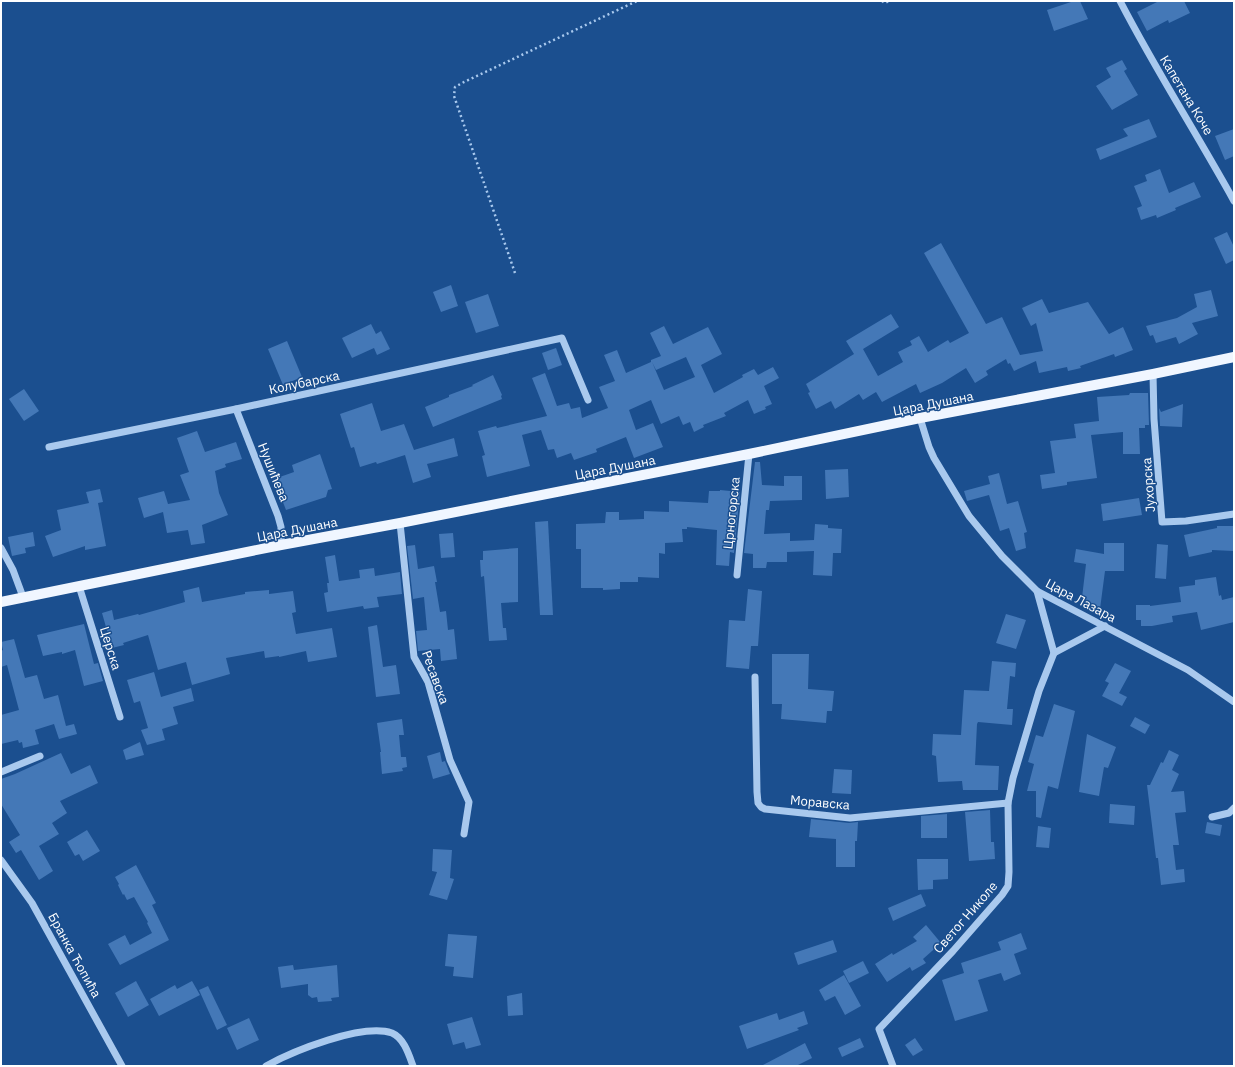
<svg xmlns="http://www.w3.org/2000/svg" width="1235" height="1067" font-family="'IBM Plex Sans',sans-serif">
<rect width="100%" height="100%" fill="#1b4f8f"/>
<!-- building -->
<g fill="#4478b7" fill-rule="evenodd">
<polygon points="1074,1 1080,1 1088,19 1054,31 1047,10"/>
<polygon points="1159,1 1184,1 1190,13 1169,23 1168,20 1147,31 1137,12"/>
<polygon points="1122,60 1127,69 1124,71 1138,95 1112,110 1096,86 1111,77 1106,68"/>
<polygon points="1149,119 1157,137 1100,160 1096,149 1128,136 1123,129"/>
<polygon points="1234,129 1234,156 1225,160 1215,136"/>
<polygon points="1160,169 1169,193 1194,182 1201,197 1175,208 1176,210 1157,218 1156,215 1141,220 1137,208 1142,206 1134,186 1147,181 1145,175"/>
<polygon points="1227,232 1234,247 1234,260 1226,264 1214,238"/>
<polygon points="941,243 986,324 1002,317 1020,355 1043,351 1036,323 1031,326 1022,308 1042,299 1049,313 1088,302 1109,334 1123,327 1133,350 1115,357 1114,354 1080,366 1081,368 1068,371 1067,367 1039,373 1036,361 1014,371 1010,363 1008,364 1006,359 986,371 988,375 975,383 966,368 942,383 920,393 916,384 882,402 876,392 863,400 859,394 835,409 831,401 816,409 808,393 810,392 806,384 854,354 846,341 891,314 899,327 863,349 878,376 903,362 898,352 912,345 910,341 919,336 928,352 948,340 950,343 969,333 924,253"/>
<polygon points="451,285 458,306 441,312 433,292"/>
<polygon points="1211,290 1218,316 1192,323 1198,334 1179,344 1176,337 1156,343 1153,335 1150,336 1146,326 1177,318 1197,307 1194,294"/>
<polygon points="488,294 499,326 476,333 465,302"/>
<polygon points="371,324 376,334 381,331 390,349 377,355 374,348 352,358 342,338"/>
<path d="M 664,326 L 673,344 L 708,327 L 722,354 L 701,365 L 714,393 L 743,377 L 742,375 L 754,369 L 758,375 L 773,367 L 779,378 L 764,386 L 772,404 L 765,407 L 766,409 L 754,414 L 748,400 L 724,413 L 726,416 L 703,425 L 704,427 L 694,432 L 690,422 L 683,425 L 679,416 L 661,424 L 651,400 L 629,410 L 636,430 L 653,423 L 663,447 L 634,458 L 626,437 L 596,449 L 597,452 L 574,460 L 571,453 L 557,458 L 554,449 L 548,450 L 541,430 L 522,435 L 530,466 L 487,477 L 482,456 L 485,455 L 478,431 L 496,426 L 497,428 L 547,416 L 532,378 L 545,373 L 557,406 L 569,403 L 571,409 L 580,407 L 582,418 L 608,408 L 599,387 L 615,381 L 604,355 L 617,350 L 626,373 L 651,362 L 651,360 L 661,356 L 650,333 ZM 686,357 L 695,377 L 664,390 L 652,362 L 656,370 Z"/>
<polygon points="287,341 302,377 283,385 268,349"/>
<polygon points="556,348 562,365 548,370 542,353"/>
<polygon points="493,375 502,395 501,396 502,399 433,427 425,407 449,397 449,395 473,386 472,385"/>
<polygon points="24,389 39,411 24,421 9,399"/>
<polygon points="1130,393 1148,393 1149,425 1145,425 1145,428 1139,428 1140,454 1123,454 1123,432 1091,435 1097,478 1067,482 1067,485 1042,489 1040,475 1055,473 1050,441 1076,438 1074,424 1099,421 1097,397 1129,395"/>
<polygon points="372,403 381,431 404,424 414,450 454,438 458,456 427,464 431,477 413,483 405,455 377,464 376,462 360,467 354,447 351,448 340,414"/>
<polygon points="1183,404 1182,427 1160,426 1159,408 1161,412"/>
<polygon points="197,431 205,452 236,442 242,459 225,464 226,467 215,471 219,493 228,515 202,525 205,543 191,545 188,530 167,533 163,512 144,518 138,498 164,491 168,504 190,500 180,475 189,472 177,438"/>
<polygon points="320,454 332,489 328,490 326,497 286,510 274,479 294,472 292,465"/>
<polygon points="755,462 760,462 762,485 784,486 784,476 802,476 802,500 770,501 769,510 766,510 764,534 790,533 790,541 814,540 815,524 828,525 828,528 842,529 841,553 833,553 832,576 813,575 814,551 787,552 787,562 767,562 766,568 753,568 753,554 744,553"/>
<polygon points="848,469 849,497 826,499 825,470"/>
<polygon points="999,473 1007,504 1018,501 1027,532 1024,533 1026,548 1016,551 1009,528 1000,531 989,495 967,501 964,491 990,484 988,476"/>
<polygon points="100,489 103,502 98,503 106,546 85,550 85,546 53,557 45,536 61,530 57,510 89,503 86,492"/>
<polygon points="720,490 740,492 734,553 730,552 729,566 716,565 717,530 687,527 687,529 682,529 683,542 665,543 665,554 659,553 659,578 638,577 638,582 620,582 620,589 603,590 603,588 581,588 581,549 576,549 576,524 605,523 606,512 619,512 619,520 644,519 644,511 669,512 669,501 708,503 709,491 720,491"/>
<polygon points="1139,498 1142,515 1103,521 1101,504"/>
<polygon points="548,521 553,615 540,615 535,522"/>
<polygon points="1217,526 1234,526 1234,551 1212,550 1212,552 1189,557 1184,535 1217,528"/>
<polygon points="33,532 35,546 25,548 26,553 12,556 8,537"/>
<polygon points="453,533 455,557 441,558 439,534"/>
<polygon points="1104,543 1124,543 1124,571 1105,571 1100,609 1081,606 1086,564 1074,562 1076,549 1104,554"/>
<polygon points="1157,544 1168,545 1166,579 1155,578"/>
<polygon points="415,545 418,569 434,566 437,582 435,582 440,612 446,611 448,630 454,629 457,659 441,661 440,649 418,651 416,631 427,630 424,597 413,599 407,546"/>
<polygon points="518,548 518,602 501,603 503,628 506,628 507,640 489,641 484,576 481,577 480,560 483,560 483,551"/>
<polygon points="335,555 339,581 360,578 359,570 374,568 375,576 400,572 402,594 377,597 379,607 364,609 363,606 327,612 324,593 328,592 327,583 329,583 325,557"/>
<polygon points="1216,577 1219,596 1221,595 1222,600 1234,597 1234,622 1201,630 1197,612 1172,616 1173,622 1152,626 1141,626 1141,620 1136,620 1136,605 1150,605 1150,606 1181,602 1179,587 1195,585 1195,580"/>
<polygon points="199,587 202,602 245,594 245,592 269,590 269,594 293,591 296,612 292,613 296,634 332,628 337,657 308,662 306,651 279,657 279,656 265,658 264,651 226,658 230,674 192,685 186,662 158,670 148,635 123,643 124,645 112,648 102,613 112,610 114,620 138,614 139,615 185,602 183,591"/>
<polygon points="748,589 762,591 758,646 751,646 749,669 726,667 729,620 745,621"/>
<polygon points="1006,614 1026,620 1016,649 996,643"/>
<polygon points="84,624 94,664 98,663 103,681 84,686 75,650 62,654 62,652 43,656 37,635"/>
<polygon points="377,625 383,667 396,665 400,694 376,697 368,627"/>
<polygon points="14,639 25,678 37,675 44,699 58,695 66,726 74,724 77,734 59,739 54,724 35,730 39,744 23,748 22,742 19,743 18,740 1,744 1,715 19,710 7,665 1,667 1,651 3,650 1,642"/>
<polygon points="772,654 809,654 808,689 834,691 832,711 827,711 826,723 781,719 782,704 772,704"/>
<polygon points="992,661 1016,663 1015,677 1010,676 1007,709 1013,709 1012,725 978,722 977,724 975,765 999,766 998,790 963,790 962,781 938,782 936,756 932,755 933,734 961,735 964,690 989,691"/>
<polygon points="1115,663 1131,671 1119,693 1127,697 1122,706 1102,696 1109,683 1105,681"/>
<polygon points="154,672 161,697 191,688 194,701 173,707 178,724 162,729 165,740 147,745 141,730 148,728 140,701 134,703 127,680"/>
<polygon points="1054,704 1075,711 1058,789 1048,786 1041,818 1036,817 1036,791 1027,791 1034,764 1028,762 1036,735 1043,737"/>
<polygon points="1135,717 1150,725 1145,734 1130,726"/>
<polygon points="402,719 404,735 399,735 401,757 406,757 407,767 402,768 403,771 382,774 380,752 381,752 377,723"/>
<polygon points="1087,734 1116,747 1108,768 1104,767 1099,796 1079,792"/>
<polygon points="140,742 144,755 126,760 123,750"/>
<polygon points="1169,750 1179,755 1172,770 1179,774 1171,792 1184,791 1186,812 1175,813 1179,845 1173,845 1176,870 1184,869 1185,882 1161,885 1158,858 1156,858 1147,785 1150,785 1161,762 1163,763"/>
<polygon points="440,752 442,762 445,761 450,774 433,779 427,756"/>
<polygon points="61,753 71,774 90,765 98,783 60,801 67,813 52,823 59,834 39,846 53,871 39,880 21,850 16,853 9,842 20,835 1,804 1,779 15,774"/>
<polygon points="834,769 852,770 851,794 832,793"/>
<polygon points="1110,804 1135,806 1134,825 1109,823"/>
<polygon points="990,810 991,842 994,842 995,859 969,861 965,812"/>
<polygon points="947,814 947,838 921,838 921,816"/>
<polygon points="811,819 849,823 858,822 857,841 855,841 855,867 836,867 836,839 809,837"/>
<polygon points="1207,822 1222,825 1220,836 1205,833"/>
<polygon points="1038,826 1051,828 1049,848 1036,847"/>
<polygon points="87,830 100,851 83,861 79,854 75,856 67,842"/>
<polygon points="433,849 452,850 450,878 454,879 447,900 429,895 437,872 432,871"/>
<polygon points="917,859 948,859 948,879 933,880 933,889 918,890"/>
<polygon points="136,865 156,903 152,905 169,940 120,965 108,944 125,935 130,945 152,933 147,923 148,922 134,897 127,900 124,894 123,895 118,885 119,884 115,877"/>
<polygon points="921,894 926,906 893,921 888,908"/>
<polygon points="926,925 941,943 923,959 926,963 912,971 910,967 887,982 875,964 892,953 893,955 917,941 913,937"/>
<polygon points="1021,933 1027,949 1014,954 1021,974 1004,981 1001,973 978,980 988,1011 955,1021 942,980 964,973 961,963 1001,950 998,942"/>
<polygon points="448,934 477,936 473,978 453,976 454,967 445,966"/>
<polygon points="833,940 837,952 798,965 794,953"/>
<polygon points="863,961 869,973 849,983 843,971"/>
<polygon points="293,965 294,970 337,965 339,997 331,998 332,1001 318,1002 317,997 312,998 308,995 308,984 281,988 278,967"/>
<polygon points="844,975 861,1006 845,1015 835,996 825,1001 819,990"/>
<polygon points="136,981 149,1005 128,1017 115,993"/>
<polygon points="192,981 200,995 159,1016 150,999 175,985 177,989"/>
<polygon points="208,986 227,1025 217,1030 199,990"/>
<polygon points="522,993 523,1015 508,1016 507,996"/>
<polygon points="804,1011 808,1024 797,1028 799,1030 747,1049 739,1026 777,1013 779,1020"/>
<polygon points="472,1017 481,1045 466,1049 464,1042 453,1045 447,1024"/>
<polygon points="249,1018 259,1040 237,1050 227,1028"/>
<polygon points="860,1038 864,1047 842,1057 838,1048"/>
<polygon points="915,1038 923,1050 913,1056 905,1045"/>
<polygon points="805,1043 812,1058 796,1066 761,1066"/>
</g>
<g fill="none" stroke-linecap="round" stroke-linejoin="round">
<!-- path -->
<g stroke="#a9c9ee" stroke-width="2.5" stroke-dasharray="2 3" stroke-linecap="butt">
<polyline points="882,1 885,3 889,1"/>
<polyline points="515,273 454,96 455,87 464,82 637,1"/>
</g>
<!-- minor -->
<g stroke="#a9c9ee" stroke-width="7">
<path d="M 1120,1 C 1155,69 1197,134 1234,201"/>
<polyline points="1153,374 1154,419 1162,522 1186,521 1234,514"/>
<polyline points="236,409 278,516 281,527 281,545"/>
<polyline points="920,418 929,447 934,458 969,516 1002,556 1037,591 1188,670 1234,702"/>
<polyline points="49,447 236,409 562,338 588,400"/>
<polyline points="400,523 414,657 428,682 450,760 469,802 464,834"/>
<polyline points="1,548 13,570 23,597"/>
<polyline points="737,575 749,454"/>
<polyline points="79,586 120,717"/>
<polyline points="1037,591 1054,653"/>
<polyline points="755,677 757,792 758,803 761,807 765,809 850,818 1008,803"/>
<polyline points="1,772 40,756"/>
<polyline points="1212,817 1229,813 1234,808"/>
<polyline points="1,860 32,903 122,1066"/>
<path d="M 266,1066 C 293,1051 362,1023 392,1033 C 404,1038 409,1055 413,1066"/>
<polyline points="893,1066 879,1029 953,951 1002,895 1008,886 1009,872 1008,803 1013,778 1039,691 1054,653 1105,626"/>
</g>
<!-- major -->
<polyline stroke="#f0f6ff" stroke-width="10" points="1,602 281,545 400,523 749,454 920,418 1153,374 1234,357"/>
</g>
<g text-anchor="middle" stroke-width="3" stroke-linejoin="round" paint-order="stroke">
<!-- street labels -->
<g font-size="13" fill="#fff" stroke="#1b4f8f">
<text transform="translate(1187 95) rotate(59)" y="5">Капетана Коче</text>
<text transform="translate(304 382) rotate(-12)" y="5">Колубарска</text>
<text transform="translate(933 403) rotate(-11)" y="5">Цара Душана</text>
<text transform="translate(615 467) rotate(-11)" y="5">Цара Душана</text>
<text transform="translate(274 472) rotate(68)" y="5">Нушићева</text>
<text transform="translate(1148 485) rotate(-94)" y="5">Јухорска</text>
<text transform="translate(731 513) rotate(-84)" y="5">Црногорска</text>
<text transform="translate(297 529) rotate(-11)" y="5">Цара Душана</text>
<text transform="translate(1081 600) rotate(28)" y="5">Цара Лазара</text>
<text transform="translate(111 648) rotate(73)" y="5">Церска</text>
<text transform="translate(436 677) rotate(70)" y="5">Ресавска</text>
<text transform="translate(820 802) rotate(5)" y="5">Моравска</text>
<text transform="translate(965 917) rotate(-49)" y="5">Светог Николе</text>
<text transform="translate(75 955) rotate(61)" y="5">Бранка Ћопића</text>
</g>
</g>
<!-- border -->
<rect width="1235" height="1067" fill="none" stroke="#ffffff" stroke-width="4"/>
</svg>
